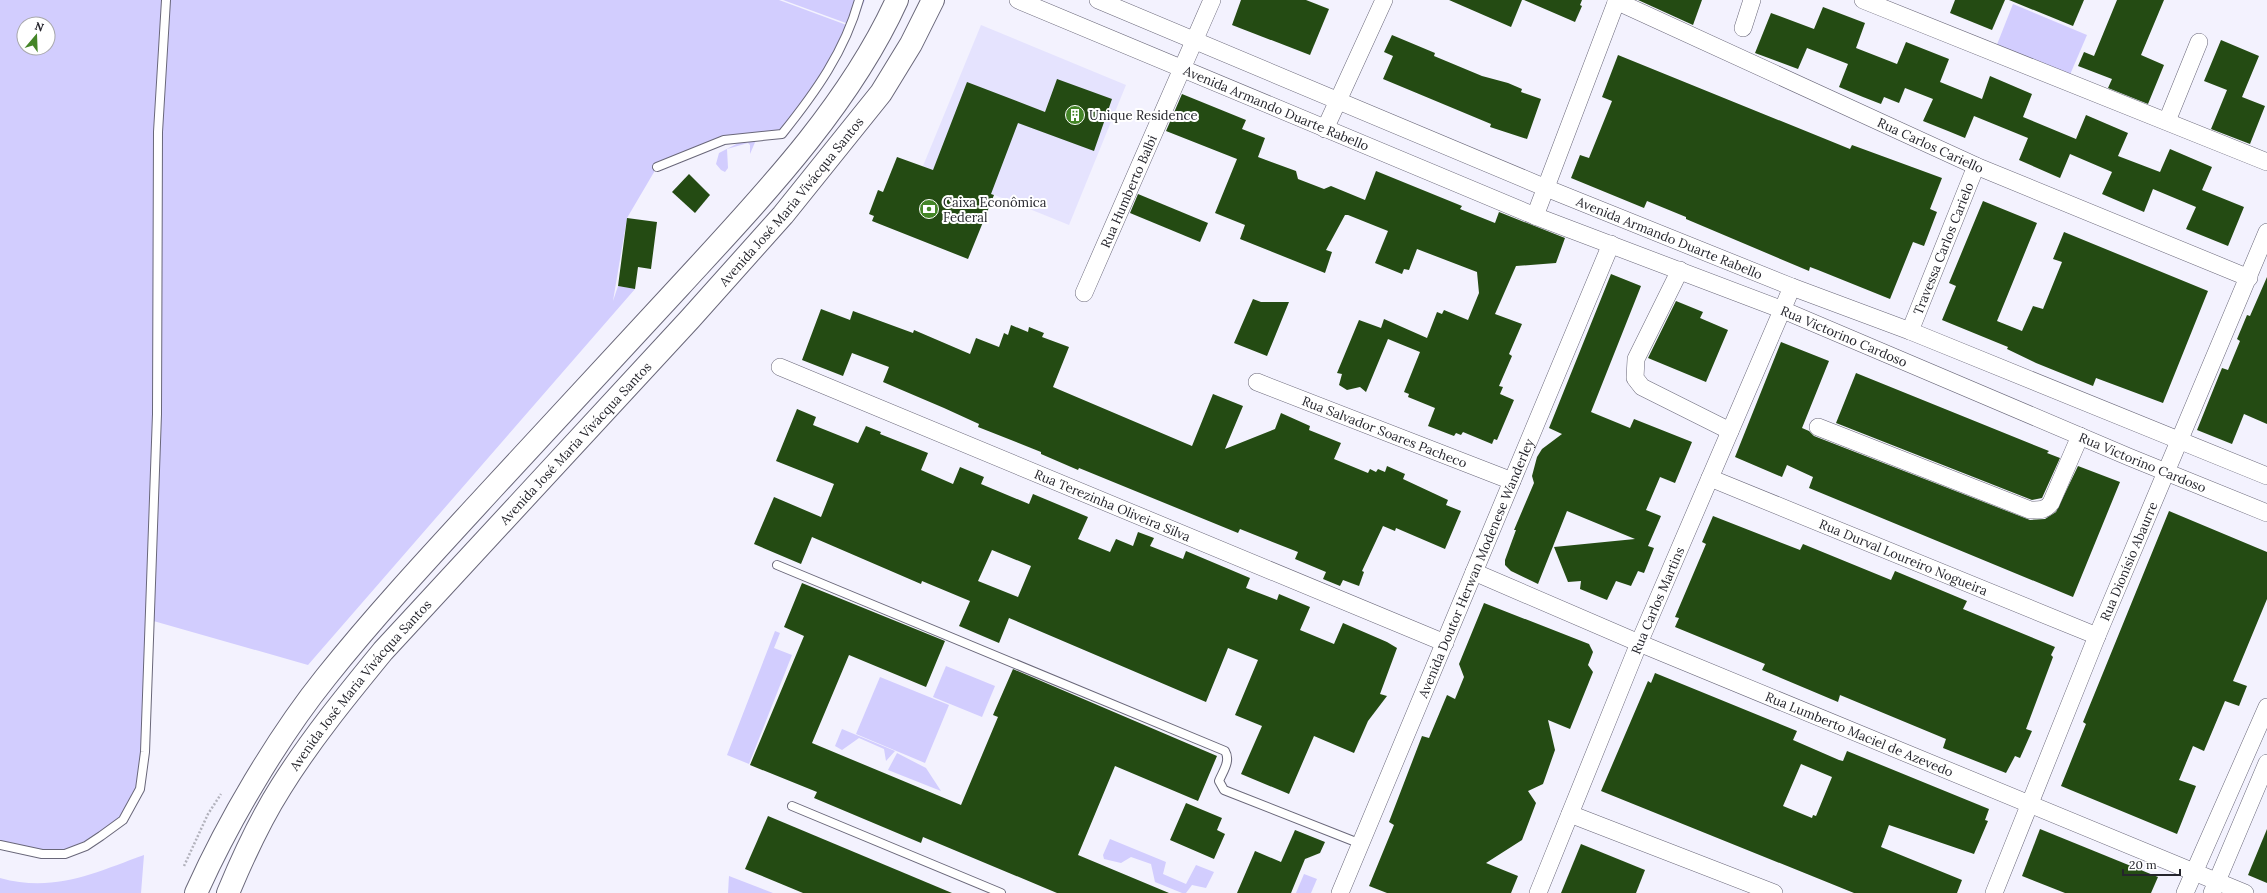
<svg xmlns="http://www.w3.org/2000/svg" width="2267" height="893" font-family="Lora,serif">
<rect width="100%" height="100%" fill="#f3f2fe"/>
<!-- built -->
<polygon fill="#e5e3fe" points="981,25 1126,85 1069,225 923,166"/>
<!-- green -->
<g fill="#d2cdfe" fill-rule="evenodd">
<path d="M 0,0 L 779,0 L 852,27 L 782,134 L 756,140 L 750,154 L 750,145 L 748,143 L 727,149 L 728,168 L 725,172 L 721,170 L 716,164 L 719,153 L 748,138 L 724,140 L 657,167 L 627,218 L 613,301 L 618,286 L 635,289 L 308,665 L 150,620 L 140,789 L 123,820 L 65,854 L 0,845 ZM 24,24 L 48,24 L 48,48 L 24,48 Z"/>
<polygon points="783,0 865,0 854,26"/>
<polygon points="2013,4 2087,35 2069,77 1996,47"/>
<polygon points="775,631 780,633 774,648 792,655 749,764 727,755"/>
<polygon points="946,666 995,686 982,717 933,697"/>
<polygon points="880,677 949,705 925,763 856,734"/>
<polygon points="842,729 895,751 886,761 884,749 859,738 842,750 835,746"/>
<polygon points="897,753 926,768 941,791 888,770"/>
<polygon points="1110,839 1166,862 1163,874 1186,884 1196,865 1214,872 1206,888 1192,885 1186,893 1182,893 1155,882 1151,864 1131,857 1121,863 1104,859 1103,855"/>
<path d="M 144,855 L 141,893 L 0,893 L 0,878 C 54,893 94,873 144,855 Z"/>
<polygon points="1304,874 1317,879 1311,893 1296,893"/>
<polygon points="729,876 773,893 728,893"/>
</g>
<!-- building -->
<g fill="#244b13" fill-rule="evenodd">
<polygon points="1241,0 1306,0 1329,9 1310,55 1232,25"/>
<polygon points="1449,0 1522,0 1511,27"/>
<polygon points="1524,0 1582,0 1580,5 1582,6 1575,22"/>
<polygon points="1638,0 1702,0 1693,25"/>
<polygon points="1955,0 2005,0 1992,30 1950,13"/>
<polygon points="2009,0 2084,0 2073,26"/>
<polygon points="2117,0 2164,0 2141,55 2164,65 2148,104 2108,88 2112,79 2078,66 2084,52 2094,56"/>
<polygon points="1823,7 1865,23 1856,48 1897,64 1906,42 1949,59 1940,82 1982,99 1990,76 2032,94 2023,117 2076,139 2086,115 2128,133 2118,156 2160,172 2170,149 2212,167 2202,190 2244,207 2228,246 2186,229 2196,207 2153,189 2144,212 2102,194 2112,172 2070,154 2060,178 2019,160 2028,138 1974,116 1965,138 1948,131 1923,121 1933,99 1905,88 1899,103 1884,97 1881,104 1863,97 1839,87 1848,64 1807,48 1798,69 1755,53 1771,13 1814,29"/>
<polygon points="1392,35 1435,53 1434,56 1482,76 1508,83 1522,89 1521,92 1541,99 1527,139 1490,127 1491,124 1383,79 1393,56 1384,52"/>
<polygon points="2221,40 2259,56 2242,97 2265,106 2250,144 2211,129 2227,90 2204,81"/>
<polygon points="1618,55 1850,149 1852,145 1942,178 1930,209 1937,212 1924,246 1913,242 1890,299 1818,270 1810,267 1809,271 1686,219 1686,217 1647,201 1644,208 1571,178 1580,155 1589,158 1612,101 1602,97"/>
<polygon points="1057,79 1112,99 1094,151 1018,123 991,194 994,195 968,259 872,221 874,216 869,214 878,190 883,192 897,157 933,170 967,82 1045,112"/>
<polygon points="1182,94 1246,120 1242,129 1265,138 1258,157 1296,171 1298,179 1324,189 1331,186 1365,200 1376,171 1462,206 1460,209 1495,223 1499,212 1565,238 1556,263 1516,266 1495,314 1522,324 1509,354 1512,356 1499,386 1503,387 1500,394 1514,400 1497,440 1494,439 1492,444 1463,432 1461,435 1456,433 1454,436 1428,426 1435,408 1408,397 1409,394 1404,392 1420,352 1388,339 1366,392 1360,387 1347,390 1339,385 1342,374 1337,373 1359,320 1381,328 1384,319 1427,338 1437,312 1442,314 1444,310 1468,320 1479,293 1477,272 1417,249 1409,270 1404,269 1402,274 1375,263 1388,231 1348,215 1345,215 1326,250 1332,252 1325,273 1240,239 1245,225 1215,213 1237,159 1166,131"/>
<polygon points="689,174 710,195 695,213 672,192"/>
<polygon points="1138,194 1208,223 1200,242 1130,213"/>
<polygon points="1983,201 2037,223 1997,321 2022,331 2033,306 2043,309 2062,262 2053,259 2064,232 2208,291 2163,403 2096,378 2093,386 2036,363 2007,349 2008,347 1942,320 1956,286 1949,283"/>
<polygon points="627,218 657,222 651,269 638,267 635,289 618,286"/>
<polygon points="1611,274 1641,286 1591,412 1630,428 1634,419 1692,442 1675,483 1660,477 1646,510 1661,516 1648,546 1654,548 1644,573 1638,571 1631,586 1616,581 1607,600 1580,589 1581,581 1568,582 1554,547 1635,539 1567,511 1538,584 1511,571 1505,565 1505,560 1516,530 1514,530 1534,483 1532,476 1537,457 1542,449 1562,434 1549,428"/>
<polygon points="2267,277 2267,424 2244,414 2232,444 2197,430 2222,368 2228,370 2240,341 2237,339 2247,315 2250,316"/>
<polygon points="1253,299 1261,302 1289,302 1267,356 1234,343"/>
<polygon points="1676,301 1703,312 1700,318 1728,330 1706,382 1648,358"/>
<polygon points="821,309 850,320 853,311 913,333 914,330 970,354 976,338 999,347 1004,333 1008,335 1011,325 1028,332 1029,327 1044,333 1042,337 1069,347 1053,387 1192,446 1213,394 1243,406 1225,449 1275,429 1281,413 1310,426 1309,430 1341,443 1334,459 1368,473 1370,469 1376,472 1378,469 1385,472 1387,466 1405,474 1403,479 1448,500 1446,505 1461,511 1445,549 1396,528 1395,531 1383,526 1362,571 1364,572 1359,586 1343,580 1340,586 1323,579 1326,572 1295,559 1298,552 1240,529 1238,533 1079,468 1078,470 1041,454 1041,452 978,427 979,424 944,408 883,382 889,367 852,353 843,376 802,360"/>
<polygon points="1781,342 1829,361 1802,428 1809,431 1814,436 2030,520 2045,519 2056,512 2078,466 2120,482 2073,597 1809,488 1813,477 1787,465 1782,477 1735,457"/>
<polygon points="1856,373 2049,451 2047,453 2060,458 2042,498 2032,500 1836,423"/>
<path d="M 797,409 L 816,417 L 813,425 L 858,443 L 866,426 L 881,432 L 880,434 L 928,453 L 921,470 L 953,484 L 960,467 L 984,477 L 981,484 L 1029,504 L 1033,494 L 1088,517 L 1078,539 L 1110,552 L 1116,539 L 1133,546 L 1138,532 L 1154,538 L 1150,546 L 1183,559 L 1186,551 L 1250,578 L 1246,588 L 1277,600 L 1279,594 L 1310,607 L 1300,630 L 1334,644 L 1343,623 L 1387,642 L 1397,648 L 1380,694 L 1387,696 L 1368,721 L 1354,753 L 1314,736 L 1289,794 L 1241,774 L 1262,726 L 1235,715 L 1258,660 L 1228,648 L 1206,702 L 1009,618 L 999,643 L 959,626 L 970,601 L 922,581 L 921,584 L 812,537 L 801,564 L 754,544 L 774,497 L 821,517 L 834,484 L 776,461 ZM 992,550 L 1031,566 L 1018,597 L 978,581 Z"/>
<polygon points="2169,511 2267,552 2267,599 2233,681 2247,686 2239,706 2225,701 2204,751 2193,746 2179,780 2196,786 2177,834 2061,786 2086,724 2083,722"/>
<polygon points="1713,516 1800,550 1803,544 1891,580 1895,571 1967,601 1963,609 2055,647 2051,655 2053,657 2026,729 2032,731 2020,758 2015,756 2006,773 1943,748 1946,739 1840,695 1838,702 1762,670 1765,664 1675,627 1679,618 1675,617 1706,544 1702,542"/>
<polygon points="802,583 945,641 926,687 849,655 812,743 961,805 998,717 993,715 1013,669 1217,756 1198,801 1115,766 1078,855 1169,893 1057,893 923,837 921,843 814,798 817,792 750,765 804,636 784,627"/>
<polygon points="1484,603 1589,644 1593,652 1588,665 1593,672 1570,729 1548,720 1555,750 1543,784 1528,791 1536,803 1522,840 1486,863 1518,876 1511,893 1387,893 1369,886 1394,825 1389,822 1422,736 1429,738 1447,695 1455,699 1464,677 1459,664"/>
<path d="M 1655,673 L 1797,731 L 1793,740 L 1839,760 L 1843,761 L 1847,751 L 1989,809 L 1985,820 L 1988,821 L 1974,854 L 1889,825 L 1881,847 L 1962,880 L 1957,893 L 1854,893 L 1601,791 L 1648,681 L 1651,683 ZM 1801,764 L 1832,777 L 1816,816 L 1813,815 L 1812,818 L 1783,806 Z"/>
<polygon points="1186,803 1222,818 1217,830 1225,834 1214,859 1170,840"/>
<polygon points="768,816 952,893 803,893 745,869"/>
<polygon points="2040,829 2158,877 2151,893 2065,893 2022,876"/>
<polygon points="2267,829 2267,883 2248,875"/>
<polygon points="1295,830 1325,842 1320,853 1305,859 1291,893 1237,893 1255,851 1281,862"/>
<polygon points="1581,844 1645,870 1636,893 1561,893"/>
</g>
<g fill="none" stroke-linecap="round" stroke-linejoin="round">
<defs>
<g id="service">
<path d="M 657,167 L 724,140 L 782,134 C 815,93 845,51 859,0"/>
<path d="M 777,565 L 1225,751 C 1231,761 1223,771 1219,781 L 1224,790 L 1361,844"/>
<polyline points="792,806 1001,893"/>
<polyline points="0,845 42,854 65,854 86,846 101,836 123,820 140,789 145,752 157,414 158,132 166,0"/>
</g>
<g id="minor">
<path id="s1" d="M 1018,0 L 1535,216 L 1783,310 L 2129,457 L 2267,513"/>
<path id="s2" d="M 1098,0 L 1546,188 L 1792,287 L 1910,331 L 2267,476"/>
<polyline points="1863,0 2267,162"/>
<path id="s3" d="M 1616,1 L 1976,166 L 2249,278"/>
<polyline points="1743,28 1752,0"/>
<polyline points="2167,121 2199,42"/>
<polyline points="1325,129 1384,0"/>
<polyline points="1535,216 1617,0"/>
<polyline points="1680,270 1636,359 1635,378 1642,387 1730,431"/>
<path id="s4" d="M 1084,293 L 1212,0"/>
<path id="s5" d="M 1910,331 L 1976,166"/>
<path id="s6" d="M 780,367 L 1445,643"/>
<path id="s7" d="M 1257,382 L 1512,481"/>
<path d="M 1818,427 L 2030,510 C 2039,510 2045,511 2051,503 L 2080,436"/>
<path id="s8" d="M 1710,478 L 2097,636"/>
<path id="s9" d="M 1474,572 L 1639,643 L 2245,893"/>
<polyline points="1570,814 1774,893"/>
<path id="s10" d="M 1340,893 L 1611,244"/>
<path id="s11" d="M 1538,893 L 1639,643 L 1792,287"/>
<path id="s12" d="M 1994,893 L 2097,636 L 2267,232"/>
<polyline points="2185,893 2267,707"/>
<polyline points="2212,893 2267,763"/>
</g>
<g id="secondary">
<path d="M 196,893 C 228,822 277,738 326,677 C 378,612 436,550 493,488 C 555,421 617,354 680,286 C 759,200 848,108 897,0"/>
<path id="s13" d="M 228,893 C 243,857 260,820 281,787 C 311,739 347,695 383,651 L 690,319 L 783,215 L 881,93 L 911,44 L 933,0"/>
</g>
</defs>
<!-- service casing -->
<use href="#service" stroke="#696779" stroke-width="10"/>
<!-- minor casing -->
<use href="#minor" stroke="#696779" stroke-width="18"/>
<!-- secondary casing -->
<use href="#secondary" stroke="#696779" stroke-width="24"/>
<!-- path -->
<polyline stroke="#b2b2bc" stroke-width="2.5" stroke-dasharray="2 2" stroke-linecap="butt" points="184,866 208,814 221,794"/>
<!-- service -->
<use href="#service" stroke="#fff" stroke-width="8"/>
<!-- minor -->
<use href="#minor" stroke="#fff" stroke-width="17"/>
<!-- secondary -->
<use href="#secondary" stroke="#fff" stroke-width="22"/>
</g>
<!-- icons -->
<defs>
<symbol id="building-disc" viewBox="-11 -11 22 22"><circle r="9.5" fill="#448527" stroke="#fff"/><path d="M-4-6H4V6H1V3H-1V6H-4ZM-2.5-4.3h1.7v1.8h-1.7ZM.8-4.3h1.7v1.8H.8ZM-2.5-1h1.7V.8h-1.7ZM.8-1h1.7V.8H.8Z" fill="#fff"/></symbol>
<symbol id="bank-disc" viewBox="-11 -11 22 22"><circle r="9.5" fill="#448527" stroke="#fff"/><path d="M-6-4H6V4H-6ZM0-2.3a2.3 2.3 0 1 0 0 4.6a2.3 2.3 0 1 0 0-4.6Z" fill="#fff"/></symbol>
</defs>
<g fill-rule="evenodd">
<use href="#building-disc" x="1064" y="104" width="22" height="22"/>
<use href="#bank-disc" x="918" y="198" width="22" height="22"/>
</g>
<g text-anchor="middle" stroke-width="4" stroke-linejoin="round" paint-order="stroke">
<!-- street labels -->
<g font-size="13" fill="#25252c" stroke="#fff">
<text dy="5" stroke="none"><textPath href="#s1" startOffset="280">Avenida Armando Duarte Rabello</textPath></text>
<text dy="5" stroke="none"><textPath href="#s3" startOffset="346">Rua Carlos Cariello</textPath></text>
<text dy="5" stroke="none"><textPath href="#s4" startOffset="111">Rua Humberto Balbi</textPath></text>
<text dy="5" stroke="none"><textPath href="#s13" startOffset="896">Avenida José Maria Vivácqua Santos</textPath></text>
<text dy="5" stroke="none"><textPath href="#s2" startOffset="619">Avenida Armando Duarte Rabello</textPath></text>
<text dy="5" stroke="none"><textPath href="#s5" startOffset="89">Travessa Carlos Carielo</textPath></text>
<text dy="5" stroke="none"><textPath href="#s1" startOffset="892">Rua Victorino Cardoso</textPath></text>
<text dy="5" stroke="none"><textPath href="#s7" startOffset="137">Rua Salvador Soares Pacheco</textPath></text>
<text dy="5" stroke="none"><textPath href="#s13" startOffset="572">Avenida José Maria Vivácqua Santos</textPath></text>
<text dy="5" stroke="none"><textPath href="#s1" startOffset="1216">Rua Victorino Cardoso</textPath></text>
<text dy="5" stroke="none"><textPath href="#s6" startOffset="360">Rua Terezinha Oliveira Silva</textPath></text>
<text dy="5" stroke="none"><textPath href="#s8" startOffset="209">Rua Durval Loureiro Nogueira</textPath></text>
<text dy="5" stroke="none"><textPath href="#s12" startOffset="358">Rua Dionísio Abaurre</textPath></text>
<text dy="5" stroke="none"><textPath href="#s10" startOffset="352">Avenida Doutor Herwan Modenese Wanderley</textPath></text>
<text dy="5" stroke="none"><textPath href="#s11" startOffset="316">Rua Carlos Martins</textPath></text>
<text dy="5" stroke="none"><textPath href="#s13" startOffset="248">Avenida José Maria Vivácqua Santos</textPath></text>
<text dy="5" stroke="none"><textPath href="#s9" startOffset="418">Rua Lumberto Maciel de Azevedo</textPath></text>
</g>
<!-- poi labels -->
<g font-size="13" fill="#25252c" stroke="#fff" text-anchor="start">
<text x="1089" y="120">Unique Residence</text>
<text x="943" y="207">Caixa Econômica<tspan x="943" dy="15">Federal</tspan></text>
</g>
</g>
<!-- north arrow -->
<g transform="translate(36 36) rotate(19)"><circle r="19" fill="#ffffff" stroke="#a8a8ab"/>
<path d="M0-3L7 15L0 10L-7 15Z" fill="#448527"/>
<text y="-6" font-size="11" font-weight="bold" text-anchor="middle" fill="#25252c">N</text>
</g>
<!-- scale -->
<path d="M2123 869v6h57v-6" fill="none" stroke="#25252c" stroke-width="2"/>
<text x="2129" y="869" font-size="12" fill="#25252c" stroke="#ffffff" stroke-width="3" paint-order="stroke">20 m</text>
</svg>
